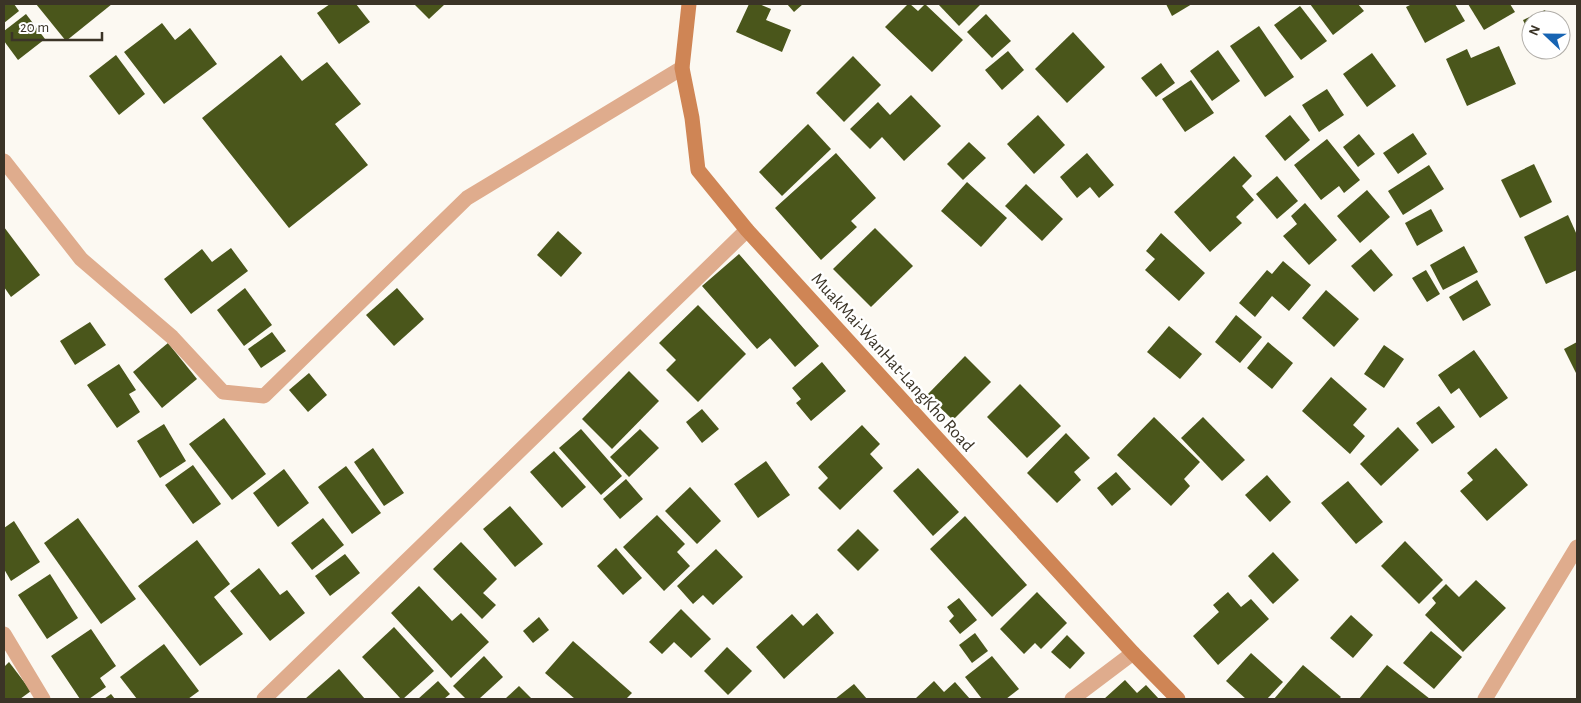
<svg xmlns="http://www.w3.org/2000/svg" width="1581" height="703" font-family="'Alegreya Sans',sans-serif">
<rect width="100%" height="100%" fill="#fcf9f2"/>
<!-- building -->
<g fill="#4a561b">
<polygon points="4,4 14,4 19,11 4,23"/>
<polygon points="36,4 112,4 66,41"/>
<polygon points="330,4 356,4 370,22 339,44 317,13"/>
<polygon points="414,4 445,4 429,19"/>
<polygon points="749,4 759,4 771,9 766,20 791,30 782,52 736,32"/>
<polygon points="787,4 803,4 794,12"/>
<polygon points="908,4 910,4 918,11 925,4 963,40 932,72 885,27"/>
<polygon points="938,4 981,4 959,26"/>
<polygon points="1166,4 1192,4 1172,16"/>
<polygon points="1310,4 1358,4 1364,11 1333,35"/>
<polygon points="1412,4 1455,4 1465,21 1425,43 1406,7"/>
<polygon points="1468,4 1510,4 1515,12 1484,30"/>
<polygon points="1300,6 1327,41 1301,60 1274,25"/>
<polygon points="1545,10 1550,20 1531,20 1531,38 1523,20"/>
<polygon points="26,14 45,39 18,60 4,41 4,31"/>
<polygon points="986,14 1011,41 992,58 967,32"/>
<polygon points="162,23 175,40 190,28 217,64 164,104 124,52"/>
<polygon points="1259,26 1294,77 1265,97 1230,46"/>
<polygon points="1073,32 1105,67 1067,103 1035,69"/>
<polygon points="1499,46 1516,84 1467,106 1446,59 1467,49 1471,58"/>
<polygon points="1218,50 1240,81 1212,101 1190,71"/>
<polygon points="1008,51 1024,70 1002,90 985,70"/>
<polygon points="1372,53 1396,86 1367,107 1343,74"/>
<polygon points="116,55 145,94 119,115 89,76"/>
<polygon points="281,55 302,81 327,62 361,104 335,124 368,165 289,228 202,118"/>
<polygon points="853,56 881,85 844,122 816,93"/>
<polygon points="1161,63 1175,83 1156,97 1141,78"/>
<polygon points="1191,80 1214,113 1185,132 1162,99"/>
<polygon points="1327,89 1344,115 1319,132 1302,105"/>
<polygon points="911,95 941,126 904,161 882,137 870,149 850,129 878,102 890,115"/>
<polygon points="1038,115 1065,145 1034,174 1007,144"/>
<polygon points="1290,115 1310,140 1285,161 1265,136"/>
<polygon points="808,124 831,149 782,196 759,172"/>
<polygon points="1413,133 1427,154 1398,174 1383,153"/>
<polygon points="1359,134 1375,154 1358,167 1343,147"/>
<polygon points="1327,139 1360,180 1344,193 1339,186 1321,200 1294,165"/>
<polygon points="969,142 986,158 963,180 947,164"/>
<polygon points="836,153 876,198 851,221 857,227 821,260 775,208"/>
<polygon points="1087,153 1114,185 1099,198 1090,187 1077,198 1060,177"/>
<polygon points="1234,156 1252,176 1242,186 1254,200 1236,217 1242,223 1210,252 1174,212"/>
<polygon points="1534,164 1552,202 1520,218 1501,180"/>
<polygon points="1429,165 1444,189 1403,215 1388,191"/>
<polygon points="1277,176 1298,201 1277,219 1256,194"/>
<polygon points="967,182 1007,218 981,247 941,211"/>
<polygon points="1026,184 1063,219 1042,241 1005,206"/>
<polygon points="1367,190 1390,217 1360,243 1337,216"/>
<polygon points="1305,203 1337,240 1309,265 1283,236 1297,224 1291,216"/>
<polygon points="1431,209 1443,231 1417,246 1405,223"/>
<polygon points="1568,215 1577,235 1577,270 1546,284 1524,237"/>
<polygon points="4,227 40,275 11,297 4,287"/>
<polygon points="875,228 913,266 871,307 833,269"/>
<polygon points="558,231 582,253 561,277 537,255"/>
<polygon points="1161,233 1205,273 1179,301 1145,270 1155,259 1146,251"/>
<polygon points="1464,246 1478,272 1443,290 1430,265"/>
<polygon points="231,248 248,271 191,314 164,279 202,249 212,262"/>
<polygon points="1371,249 1393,275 1374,292 1351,266"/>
<polygon points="739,254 819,346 795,367 770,338 757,349 702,286"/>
<polygon points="1283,261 1311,285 1289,311 1272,296 1255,317 1239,303 1267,270 1272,274"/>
<polygon points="1426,270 1440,294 1427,302 1412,278"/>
<polygon points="1477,280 1491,305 1463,321 1449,297"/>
<polygon points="245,288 272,325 244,346 217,310"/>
<polygon points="397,288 424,319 394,346 366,315"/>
<polygon points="1326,290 1359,319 1334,347 1302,318"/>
<polygon points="698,305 746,354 698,402 666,370 676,360 659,343"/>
<polygon points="1236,315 1262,337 1240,363 1215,342"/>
<polygon points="90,322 106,345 75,365 60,341"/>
<polygon points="1169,326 1202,354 1180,379 1147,352"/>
<polygon points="272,332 286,351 261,368 248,349"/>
<polygon points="1268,342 1293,363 1272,389 1247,368"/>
<polygon points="1577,342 1577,375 1564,349"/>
<polygon points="168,343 197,379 162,408 133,372"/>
<polygon points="1384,345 1404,359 1384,388 1364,374"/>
<polygon points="1474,350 1508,398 1480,418 1459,388 1451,394 1438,375"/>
<polygon points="965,356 991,382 953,420 927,395"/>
<polygon points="822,362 846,391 811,421 796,403 801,399 792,388"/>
<polygon points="119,364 136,390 129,394 140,412 117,428 87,385"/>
<polygon points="629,371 659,401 612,449 582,419"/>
<polygon points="309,373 327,395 308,412 289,390"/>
<polygon points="1331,377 1367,409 1353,425 1365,436 1350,454 1302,411"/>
<polygon points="1020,384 1061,426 1027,458 987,417"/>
<polygon points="1439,406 1455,427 1432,444 1416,423"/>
<polygon points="702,409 719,429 702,443 686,422"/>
<polygon points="1154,417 1200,462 1184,479 1190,486 1171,506 1117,455"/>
<polygon points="1203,417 1245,460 1222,481 1181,438"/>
<polygon points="224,418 266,474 232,500 189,444"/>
<polygon points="164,424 186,461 160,478 137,441"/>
<polygon points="862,425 880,444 870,454 883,468 840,510 818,488 828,478 818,467"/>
<polygon points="1398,427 1419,450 1381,486 1360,464"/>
<polygon points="581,429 622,476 601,495 559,448"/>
<polygon points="640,429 659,448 629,477 610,457"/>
<polygon points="1066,433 1090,458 1074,472 1081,480 1057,503 1027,473"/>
<polygon points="373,448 404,493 384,506 354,462"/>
<polygon points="1496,448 1528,485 1487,521 1460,491 1473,480 1467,473"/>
<polygon points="554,451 586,487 562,508 530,472"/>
<polygon points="766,461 790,495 758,518 734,484"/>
<polygon points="193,465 221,504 193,524 165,485"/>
<polygon points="346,466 381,513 352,534 318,487"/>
<polygon points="918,468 959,512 933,536 893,491"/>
<polygon points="284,469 309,503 278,527 253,493"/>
<polygon points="1116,472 1131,489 1112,506 1097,488"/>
<polygon points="1267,475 1291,502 1270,522 1245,495"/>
<polygon points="626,479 643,499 620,519 603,499"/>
<polygon points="1348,481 1383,522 1356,544 1321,503"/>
<polygon points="690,487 721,521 697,544 665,511"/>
<polygon points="510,506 543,544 515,567 483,529"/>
<polygon points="657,515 685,544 677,552 690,566 664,591 623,547"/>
<polygon points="965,516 1027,585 992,617 930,549"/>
<polygon points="78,518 136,599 101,624 44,543"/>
<polygon points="323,518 344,545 312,570 291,543"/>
<polygon points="14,521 40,562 11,581 4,569 4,528"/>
<polygon points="858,529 879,550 858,571 837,550"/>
<polygon points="197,540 230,584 214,597 243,634 200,666 138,586"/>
<polygon points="1405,541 1443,580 1419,604 1381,566"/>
<polygon points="461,542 497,579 483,593 496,605 482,619 433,569"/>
<polygon points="616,548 642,578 623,595 597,566"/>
<polygon points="716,549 743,577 713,605 703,595 693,604 677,586"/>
<polygon points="1273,552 1299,580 1273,604 1248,576"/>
<polygon points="345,554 360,573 330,596 315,576"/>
<polygon points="259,568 280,595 287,590 305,613 270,641 230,591"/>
<polygon points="50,574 78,618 47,639 18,595"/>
<polygon points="1476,580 1506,608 1463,652 1425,615 1436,603 1432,598 1446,584 1459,597"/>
<polygon points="419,586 452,621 461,613 489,642 451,678 391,613"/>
<polygon points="1037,592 1067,623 1041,649 1035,643 1024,654 1000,629"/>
<polygon points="1228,592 1241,607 1251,599 1269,619 1218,665 1193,636 1219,612 1213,605"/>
<polygon points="959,598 977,620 960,634 949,621 954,616 947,607"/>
<polygon points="681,609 711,639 691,658 674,642 662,654 649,642"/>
<polygon points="817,613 834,633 784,679 756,647 792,614 803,626"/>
<polygon points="1351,615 1373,635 1353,658 1330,638"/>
<polygon points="539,617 549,630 533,643 523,631"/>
<polygon points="394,627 434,671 403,699 401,699 362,657"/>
<polygon points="91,629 116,666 100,678 106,687 89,699 80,699 51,656"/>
<polygon points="1431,631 1462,657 1434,689 1403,663"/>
<polygon points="975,633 988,651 972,663 959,645"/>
<polygon points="1067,635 1085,653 1070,669 1051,652"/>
<polygon points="573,641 632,693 626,699 575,699 545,673"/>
<polygon points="164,644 199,691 188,699 137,699 120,677"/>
<polygon points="727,647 752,671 728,695 704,671"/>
<polygon points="1251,653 1283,682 1267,699 1246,699 1226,681"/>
<polygon points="484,656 503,677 479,699 466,699 453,686"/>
<polygon points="992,656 1019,689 1006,699 982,699 965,677"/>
<polygon points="9,662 31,691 20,699 4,699 4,667"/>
<polygon points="1303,665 1341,697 1339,699 1274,699"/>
<polygon points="1387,665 1430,699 1359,699"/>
<polygon points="339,669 365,699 305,699"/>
<polygon points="1125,680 1137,693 1146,685 1159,699 1104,699"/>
<polygon points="438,681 450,694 444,699 418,699"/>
<polygon points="934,681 944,692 955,682 970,699 915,699"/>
<polygon points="854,684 867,699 835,699"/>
<polygon points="519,686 532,699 505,699"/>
<polygon points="111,694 115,699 104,699"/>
</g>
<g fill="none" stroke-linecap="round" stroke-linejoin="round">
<!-- minor -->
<g stroke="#dfac8d" stroke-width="15">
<polyline points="4,161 81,259 172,337 223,392 264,396 467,198 682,68"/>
<polyline points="4,634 43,699"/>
<polyline points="1072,699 1133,653"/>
<polyline points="1485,699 1577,547"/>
</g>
<!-- tertiary -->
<polyline stroke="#dfac8d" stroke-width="15" points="264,699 747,230"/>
<!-- secondary -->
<polyline stroke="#cf8555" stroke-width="15" points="689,4 682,68 692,118 698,170 747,230 1133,653 1178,699"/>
</g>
<g text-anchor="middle" stroke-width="5" stroke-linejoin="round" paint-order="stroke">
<!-- street labels -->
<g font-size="18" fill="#3b3427" stroke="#fff">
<text transform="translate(893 362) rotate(48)" y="6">MuakMai-WanHat-LangKho Road</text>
</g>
</g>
<!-- border -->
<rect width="1581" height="703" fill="none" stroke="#3b3427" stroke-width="10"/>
<!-- north arrow -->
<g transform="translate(1546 35) rotate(292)"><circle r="24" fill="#ffffff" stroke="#b1aea9"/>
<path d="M0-4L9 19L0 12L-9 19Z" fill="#1764b3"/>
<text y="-8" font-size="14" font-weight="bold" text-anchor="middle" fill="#3b3427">N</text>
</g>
<!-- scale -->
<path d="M12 32v8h90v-8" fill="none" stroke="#3b3427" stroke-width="2.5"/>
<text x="20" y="32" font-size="15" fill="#3b3427" stroke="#ffffff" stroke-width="4" paint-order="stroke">20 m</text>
</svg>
